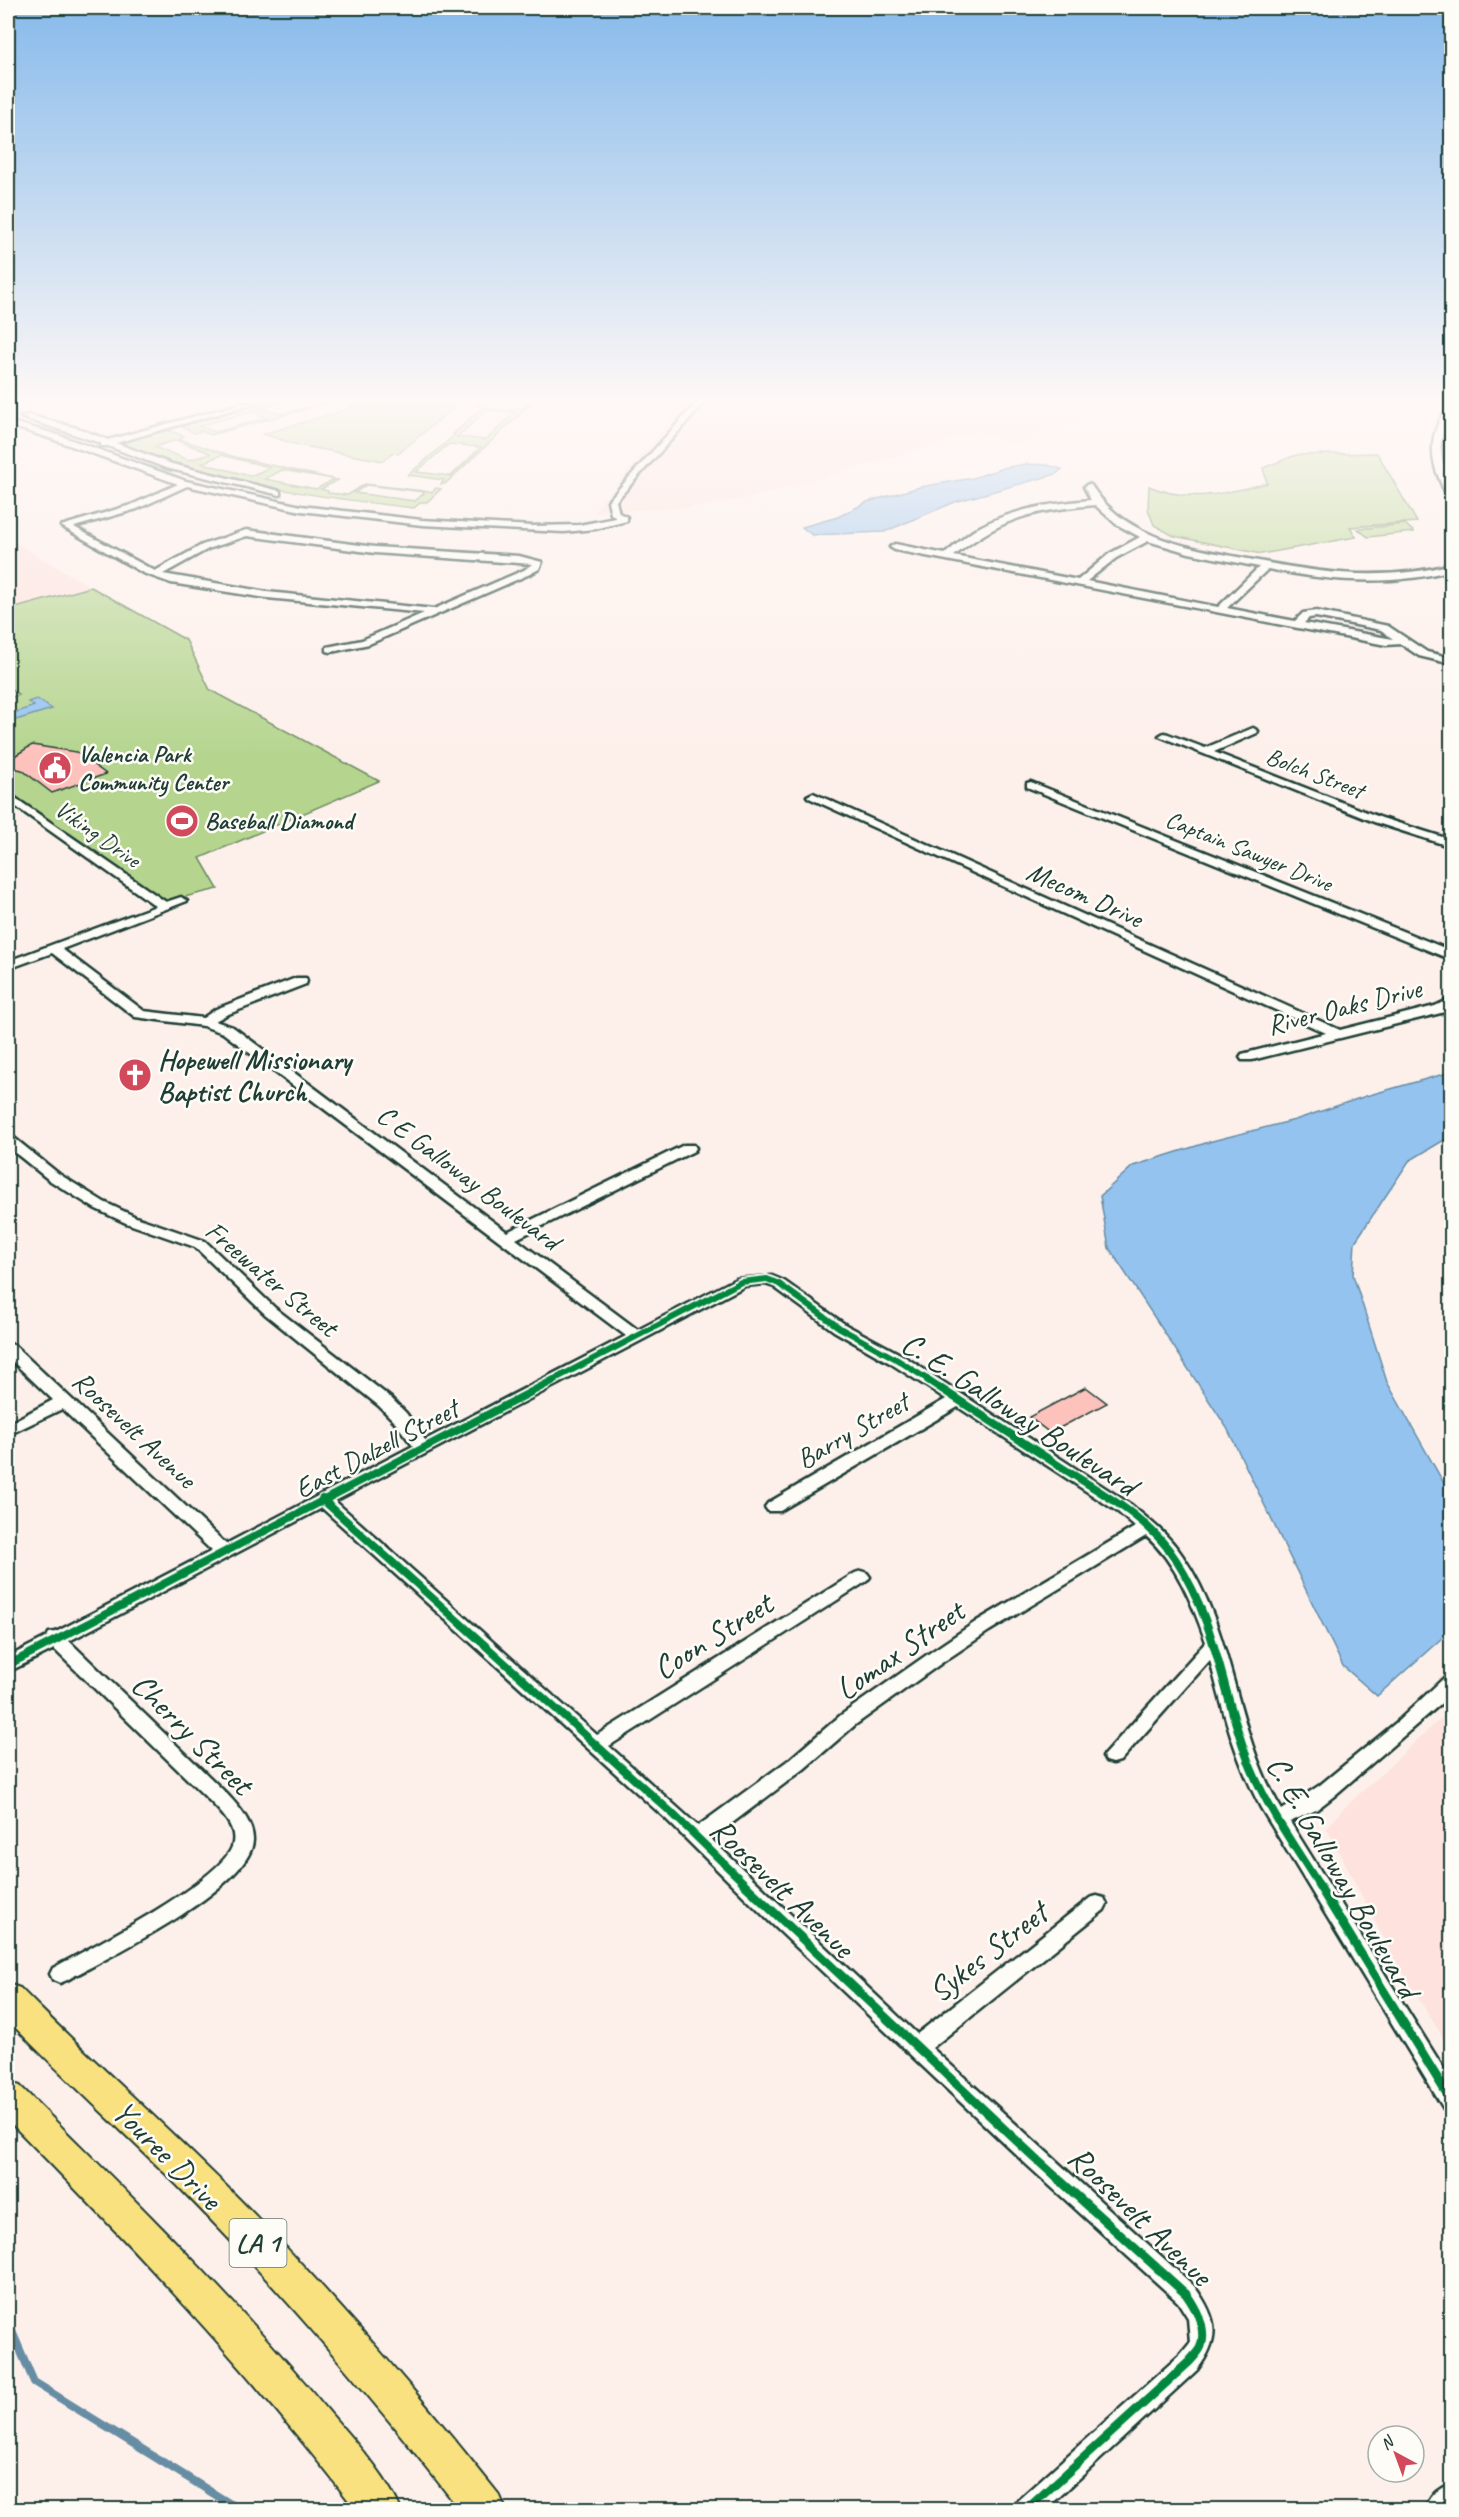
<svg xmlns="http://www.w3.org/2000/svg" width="1459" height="2517" font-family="Caveat,sans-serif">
<rect width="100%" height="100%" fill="#fdf0eb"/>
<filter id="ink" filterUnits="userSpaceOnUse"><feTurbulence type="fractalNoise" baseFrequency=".0167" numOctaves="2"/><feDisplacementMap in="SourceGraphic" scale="12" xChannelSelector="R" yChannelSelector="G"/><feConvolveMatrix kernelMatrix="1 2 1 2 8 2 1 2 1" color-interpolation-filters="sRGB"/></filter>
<g filter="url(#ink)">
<!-- built -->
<g fill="#fde2dd">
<polygon points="686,403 1125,403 1120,407 1016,444 979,432 745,499 688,508 593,512"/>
<polygon points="8,538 91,587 8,610"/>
<polygon points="1451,1709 1451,2051 1396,1962 1327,1829 1342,1810"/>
</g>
<!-- green -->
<g fill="#b5d58f" stroke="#6a8962" stroke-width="1.5" fill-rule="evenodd">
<path d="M 260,403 L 280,403 L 264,408 L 280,414 L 328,403 L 211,435 L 201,431 L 194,433 L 181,426 ZM 252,411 L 267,418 L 215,432 L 199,426 Z"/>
<polygon points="357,403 436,403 454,407 398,454 392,453 383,461 298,445 263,434 353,408 350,405"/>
<path d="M 527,403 L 532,403 L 445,484 L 441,484 L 444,480 L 408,475 L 455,435 L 453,434 L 483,407 L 476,404 L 487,405 L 485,408 L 510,411 L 514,408 L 523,408 ZM 487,410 L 516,412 L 486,440 L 457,437 ZM 449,444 L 481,447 L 451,476 L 416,472 Z"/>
<path d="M 158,431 L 171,431 L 184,436 L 179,439 L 235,457 L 338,480 L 321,489 L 328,491 L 328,493 L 348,495 L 365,484 L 432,492 L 436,488 L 441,489 L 427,502 L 421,502 L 414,508 C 334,499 253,488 176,464 C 157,458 137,453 120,443 ZM 176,440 L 210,453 L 210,454 L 189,460 L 154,447 ZM 221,455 L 269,467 L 269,468 L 250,476 L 202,463 ZM 282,470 L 333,479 L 333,480 L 316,489 L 265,479 ZM 366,485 L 424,492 L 424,493 L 415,501 L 355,493 Z"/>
<path d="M 1377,453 L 1417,522 L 1350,527 L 1356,537 L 1261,554 L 1174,536 L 1154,525 L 1148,509 L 1149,486 C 1191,504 1225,493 1267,483 L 1263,468 L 1296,455 Z"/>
<polygon points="1405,524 1414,532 1368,537 1358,529"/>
<polygon points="91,587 186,640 210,690 379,781 200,858 218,889 159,903 8,796 8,698 19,695 8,687 8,610"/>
</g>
<!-- water -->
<g fill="#95c3ef" stroke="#668da4" stroke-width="1.5">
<polygon points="1026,464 1047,465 1062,469 1056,474 955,502 884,532 812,535 802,527 838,517 867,502 920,487 973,478 1003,468"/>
<polygon points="37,699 52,709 16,720 8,715 34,706 28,702"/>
<polygon points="1451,1072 1451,1136 1409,1161 1355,1242 1353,1275 1387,1382 1451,1496 1451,1630 1377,1696 1343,1666 1227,1428 1109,1248 1100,1196 1133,1166 1212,1141 1295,1120 1366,1096"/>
</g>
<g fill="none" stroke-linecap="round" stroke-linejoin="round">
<!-- stream -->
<polyline stroke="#668da4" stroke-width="8" points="8,2322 34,2382 240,2510"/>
</g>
<!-- building -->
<g fill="#fec2bd" stroke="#1f3d34" stroke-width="1.5">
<polygon points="32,745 76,752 106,774 52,793 22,770 8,767 8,760"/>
<polygon points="1086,1387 1107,1403 1050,1433 1029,1417"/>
</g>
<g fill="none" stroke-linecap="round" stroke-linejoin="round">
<defs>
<g id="street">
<polygon points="244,403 256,403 116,443 172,464 280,491 280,495 166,468 108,446 101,446 101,443 21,417 28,415 77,428 108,440"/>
<path d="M 696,403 L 704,403 L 616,501 L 619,513 L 627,517 L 627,521 L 595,529 L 564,532 L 422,525 L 301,511 L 187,486 L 137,509 L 74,527 L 155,571 L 202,545 L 246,530 L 375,547 L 519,556 L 542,562 L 539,569 L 530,574 L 369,644 L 331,652 L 327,651 L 327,647 L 362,640 L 424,613 L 267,598 L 171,583 L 143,573 L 61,526 L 131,505 L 178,484 L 49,438 L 8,425 L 8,421 L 55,434 L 186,481 L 301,506 L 422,520 L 533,526 L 579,525 L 616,518 L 611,514 L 608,501 ZM 247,536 L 375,553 L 532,564 L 524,570 L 434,609 L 267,592 L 163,574 L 208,549 Z"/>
<path d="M 1449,405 L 1452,405 C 1452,421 1439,432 1441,451 C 1442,468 1452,482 1452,499 C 1445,494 1442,486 1439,478 C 1428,451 1432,428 1449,405 Z"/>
<path d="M 1088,484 L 1091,485 C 1124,538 1186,547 1243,558 C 1312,572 1381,583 1452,564 L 1452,570 C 1391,587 1328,581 1268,569 L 1227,608 L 1295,621 L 1303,613 L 1316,611 L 1388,626 L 1427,652 L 1452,658 L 1452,664 L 1419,656 L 1401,644 L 1386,645 L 895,550 L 890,547 L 895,544 L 945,554 C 956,545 966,535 978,528 C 1012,509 1054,503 1091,500 L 1084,487 ZM 1095,505 L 1116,524 L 1140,537 L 1109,554 L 1078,580 L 954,556 C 1001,517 1036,510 1095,505 ZM 1148,541 L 1189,553 L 1259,567 L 1218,607 L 1087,581 L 1116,558 ZM 1316,617 L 1381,630 L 1393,639 L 1304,623 L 1309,618 Z"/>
<polygon points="1253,728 1258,731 1257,733 1214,752 1382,818 1452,840 1452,847 1374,822 1159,736 1164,733 1168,734 1205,748"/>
<polygon points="1031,782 1452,951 1452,960 1027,787 1027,783"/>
<path d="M 8,793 L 166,902 L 181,897 L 187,901 L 62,949 L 144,1011 L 203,1018 L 216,1009 L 296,978 L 306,978 L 307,981 L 306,984 L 226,1015 L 215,1021 L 233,1027 L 507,1232 L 684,1145 L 694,1145 L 696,1148 L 694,1151 L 516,1239 L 638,1330 L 736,1279 L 772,1276 L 784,1281 L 846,1325 L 902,1355 L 1130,1504 C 1149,1520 1168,1534 1182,1555 C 1236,1632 1233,1731 1282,1810 L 1320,1785 L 1397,1722 L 1445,1677 L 1452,1675 L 1452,1694 L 1334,1796 L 1316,1810 L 1290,1822 L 1452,2082 L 1452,2111 L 1444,2109 L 1261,1808 C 1236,1761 1223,1712 1210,1660 L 1120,1761 L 1113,1763 L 1106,1761 L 1103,1756 L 1206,1642 C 1193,1605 1176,1562 1146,1536 L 989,1631 L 943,1662 L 855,1725 L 804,1769 L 711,1839 L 917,2034 L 1090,1898 L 1097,1896 L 1104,1898 L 1107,1904 L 1104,1910 L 932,2048 L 1194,2286 C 1218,2319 1221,2338 1197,2370 L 1045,2510 L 1014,2510 L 1017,2501 L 1181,2354 L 1190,2343 L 1188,2318 L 1178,2302 L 1027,2165 L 772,1924 L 666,1819 L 322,1508 L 69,1641 L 226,1793 C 238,1806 253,1822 253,1840 C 252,1887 107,1958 67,1980 L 60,1983 L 53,1980 L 50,1974 L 53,1968 C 86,1950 228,1878 233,1843 C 236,1827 223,1815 213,1804 L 54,1649 L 8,1672 L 8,1657 L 47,1637 L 49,1633 L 56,1632 L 212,1551 L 62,1409 L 8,1435 L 8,1424 L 53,1400 L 8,1357 L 8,1344 L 14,1345 L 226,1544 L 413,1446 L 394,1421 L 379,1406 L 265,1314 L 195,1247 L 126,1223 L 94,1208 L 49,1180 L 8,1147 L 8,1136 L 13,1137 L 59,1174 L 104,1202 L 136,1217 L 205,1241 L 275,1308 L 391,1398 L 406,1413 L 425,1440 L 626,1336 L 223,1033 L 203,1026 L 135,1017 L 52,953 L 8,969 L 8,961 L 156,906 L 8,801 ZM 765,1284 L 774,1287 L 834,1331 L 890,1363 L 946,1399 L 768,1503 L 765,1507 L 768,1511 L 780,1511 L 958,1407 L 1118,1512 L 1135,1527 L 977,1621 L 931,1652 L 841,1715 L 790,1759 L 698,1826 L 609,1746 L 867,1581 L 870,1577 L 867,1573 L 861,1571 L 855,1573 L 597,1735 L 335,1501 L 745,1286 Z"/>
<polygon points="813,793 1340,1030 1435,1006 1452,998 1452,1008 1445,1012 1252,1060 1242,1060 1240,1057 1242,1054 1326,1033 809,798 807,796"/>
</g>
<path id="secondary" d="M 1452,2483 L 1452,2510 L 1425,2510 C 1431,2495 1437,2489 1452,2483 Z"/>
<g id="primary">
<path d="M 8,1984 L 20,1988 C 91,2060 168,2127 239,2199 C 332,2293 418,2393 500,2496 L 506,2510 L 460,2510 C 372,2396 278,2287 177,2185 C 121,2129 62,2076 8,2020 Z"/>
<path d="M 8,2082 L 20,2086 C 125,2190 231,2294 325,2407 C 350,2437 386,2474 401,2510 L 356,2510 C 250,2370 130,2244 8,2120 Z"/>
</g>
</defs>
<!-- street casing -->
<use href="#street" stroke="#1f3d34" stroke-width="5"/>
<!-- secondary casing -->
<use href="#secondary" stroke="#1f3d34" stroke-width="5"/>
<!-- primary casing -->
<use href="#primary" stroke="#1f3d34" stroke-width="4"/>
<!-- street -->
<use href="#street" fill="#fdfcf7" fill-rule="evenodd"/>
<!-- secondary -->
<use href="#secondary" fill="#fdfcf7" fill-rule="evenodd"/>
<!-- primary -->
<use href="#primary" fill="#fae180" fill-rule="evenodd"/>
<defs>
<polyline id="cycleway-far2" points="551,1381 741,1282 767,1279 779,1284 840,1328 896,1359 930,1381"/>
<g id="cycleway-far1">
<path d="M 928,1380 C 972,1409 1016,1438 1061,1467 C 1101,1493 1150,1518 1176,1560 C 1219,1627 1222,1697 1251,1768 C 1268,1809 1295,1847 1319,1885"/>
<polyline points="322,1499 673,1814 746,1885"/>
<polyline points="8,1665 554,1380"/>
</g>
<g id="cycleway">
<path d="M 744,1884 L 1035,2158 L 1186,2294 C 1196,2308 1207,2328 1201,2346 C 1199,2352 1193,2357 1189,2362 L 1026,2510"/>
<polyline points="1318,1884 1452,2102"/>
</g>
</defs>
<!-- cycleway-far2 casing -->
<use href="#cycleway-far2" stroke="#fdfcf7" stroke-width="10"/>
<!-- cycleway-far1 casing -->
<use href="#cycleway-far1" stroke="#fdfcf7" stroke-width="11"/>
<!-- cycleway casing -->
<use href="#cycleway" stroke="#fdfcf7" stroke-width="13"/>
<!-- cycleway-far2 -->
<use href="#cycleway-far2" stroke="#00873e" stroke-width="6"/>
<!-- cycleway-far1 -->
<use href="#cycleway-far1" stroke="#00873e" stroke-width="8"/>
<!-- cycleway -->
<use href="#cycleway" stroke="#00873e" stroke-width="9"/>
</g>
</g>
<!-- sky -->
<linearGradient id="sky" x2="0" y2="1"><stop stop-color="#87baeb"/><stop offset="0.53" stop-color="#fef8f6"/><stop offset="1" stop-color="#fef8f6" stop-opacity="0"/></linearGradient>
<rect width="1459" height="755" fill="url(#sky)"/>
<!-- icons -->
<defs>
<symbol id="civic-disc" viewBox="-11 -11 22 22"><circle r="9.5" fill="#d1495b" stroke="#fdfcf7"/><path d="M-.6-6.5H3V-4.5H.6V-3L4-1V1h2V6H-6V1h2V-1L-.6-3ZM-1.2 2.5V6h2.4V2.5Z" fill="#fff"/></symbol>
<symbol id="stadium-disc" viewBox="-11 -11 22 22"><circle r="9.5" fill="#d1495b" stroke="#fdfcf7"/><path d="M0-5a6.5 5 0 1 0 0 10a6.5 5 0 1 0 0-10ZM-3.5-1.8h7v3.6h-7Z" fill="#fff"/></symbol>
<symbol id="church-disc" viewBox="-11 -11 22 22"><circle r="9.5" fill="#d1495b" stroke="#fdfcf7"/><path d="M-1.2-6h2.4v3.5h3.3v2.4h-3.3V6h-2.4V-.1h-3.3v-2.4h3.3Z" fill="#fff"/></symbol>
</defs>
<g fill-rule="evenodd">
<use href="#civic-disc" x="36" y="749" width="38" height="38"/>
<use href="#stadium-disc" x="163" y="802" width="38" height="38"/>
<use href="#church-disc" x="116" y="1056" width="38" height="38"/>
</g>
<g text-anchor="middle" stroke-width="5" stroke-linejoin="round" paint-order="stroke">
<!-- far-poi labels -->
<g font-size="24" font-weight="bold" fill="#1f3d34" stroke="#fdfcf7" text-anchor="start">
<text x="78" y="762">Valencia Park<tspan x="78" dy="28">Community Center</tspan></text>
<text x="205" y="829">Baseball Diamond</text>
</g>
<!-- far-street labels -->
<g font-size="24" fill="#1f3d34" stroke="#fdfcf7">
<text transform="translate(1315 773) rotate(21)" y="8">Bolch Street</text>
<text transform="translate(98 834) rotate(35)" y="8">Viking Drive</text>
<text transform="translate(1249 851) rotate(22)" y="8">Captain Sawyer Drive</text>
</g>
<!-- shield labels -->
<rect fill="#fdfcf7" stroke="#62766e" stroke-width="1.5" x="229.5" y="2219" width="57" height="48" rx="4.5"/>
<g font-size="27" font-weight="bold" fill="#1f3d34">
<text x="258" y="2252">LA 1</text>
</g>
<!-- street labels -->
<g font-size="28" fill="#1f3d34" stroke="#fdfcf7">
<text transform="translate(1085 894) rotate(24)" y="10">Mecom Drive</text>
<text transform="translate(1344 1006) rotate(-14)" y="10">River Oaks Drive</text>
<text transform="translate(469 1177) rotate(37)" y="10">C E Galloway Boulevard</text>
<text transform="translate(272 1278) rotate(40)" y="10">Freewater Street</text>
<text transform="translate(135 1429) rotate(43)" y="10">Roosevelt Avenue</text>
<text transform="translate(852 1430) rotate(-30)" y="10">Barry Street</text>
<text transform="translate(376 1448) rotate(-28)" y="10">East Dalzell Street</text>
</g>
<!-- poi labels -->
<g font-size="28" font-weight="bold" fill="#1f3d34" stroke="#fdfcf7" text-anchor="start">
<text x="158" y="1069">Hopewell Missionary<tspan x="158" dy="32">Baptist Church</tspan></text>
</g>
<!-- near-street labels -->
<g font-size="33" fill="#1f3d34" stroke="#fdfcf7">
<text transform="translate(1020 1413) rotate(33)" y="12">C. E. Galloway Boulevard</text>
<text transform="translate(712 1635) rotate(-32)" y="12">Coon Street</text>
<text transform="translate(899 1649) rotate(-35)" y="12">Lomax Street</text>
<text transform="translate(193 1733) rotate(45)" y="12">Cherry Street</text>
<text transform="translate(1344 1876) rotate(60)" y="12">C. E. Galloway Boulevard</text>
<text transform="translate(783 1887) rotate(44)" y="12">Roosevelt Avenue</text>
<text transform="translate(987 1951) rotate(-38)" y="12">Sykes Street</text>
<text transform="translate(168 2154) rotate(45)" y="12">Youree Drive</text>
<text transform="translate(1141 2215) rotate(44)" y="12">Roosevelt Avenue</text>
</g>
</g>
<!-- margin -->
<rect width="1459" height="2517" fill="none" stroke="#fdfcf7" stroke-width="30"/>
<rect x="15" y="15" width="1429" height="2487" fill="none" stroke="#1f3d34" stroke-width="2" filter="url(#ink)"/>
<!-- north arrow -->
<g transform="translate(1396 2454) rotate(319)"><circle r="28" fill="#fdfcf7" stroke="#a4b0a9" stroke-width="1.5"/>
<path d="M0-4.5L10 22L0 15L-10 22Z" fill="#d1495b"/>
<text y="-9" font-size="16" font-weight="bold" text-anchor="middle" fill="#1f3d34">N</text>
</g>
</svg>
